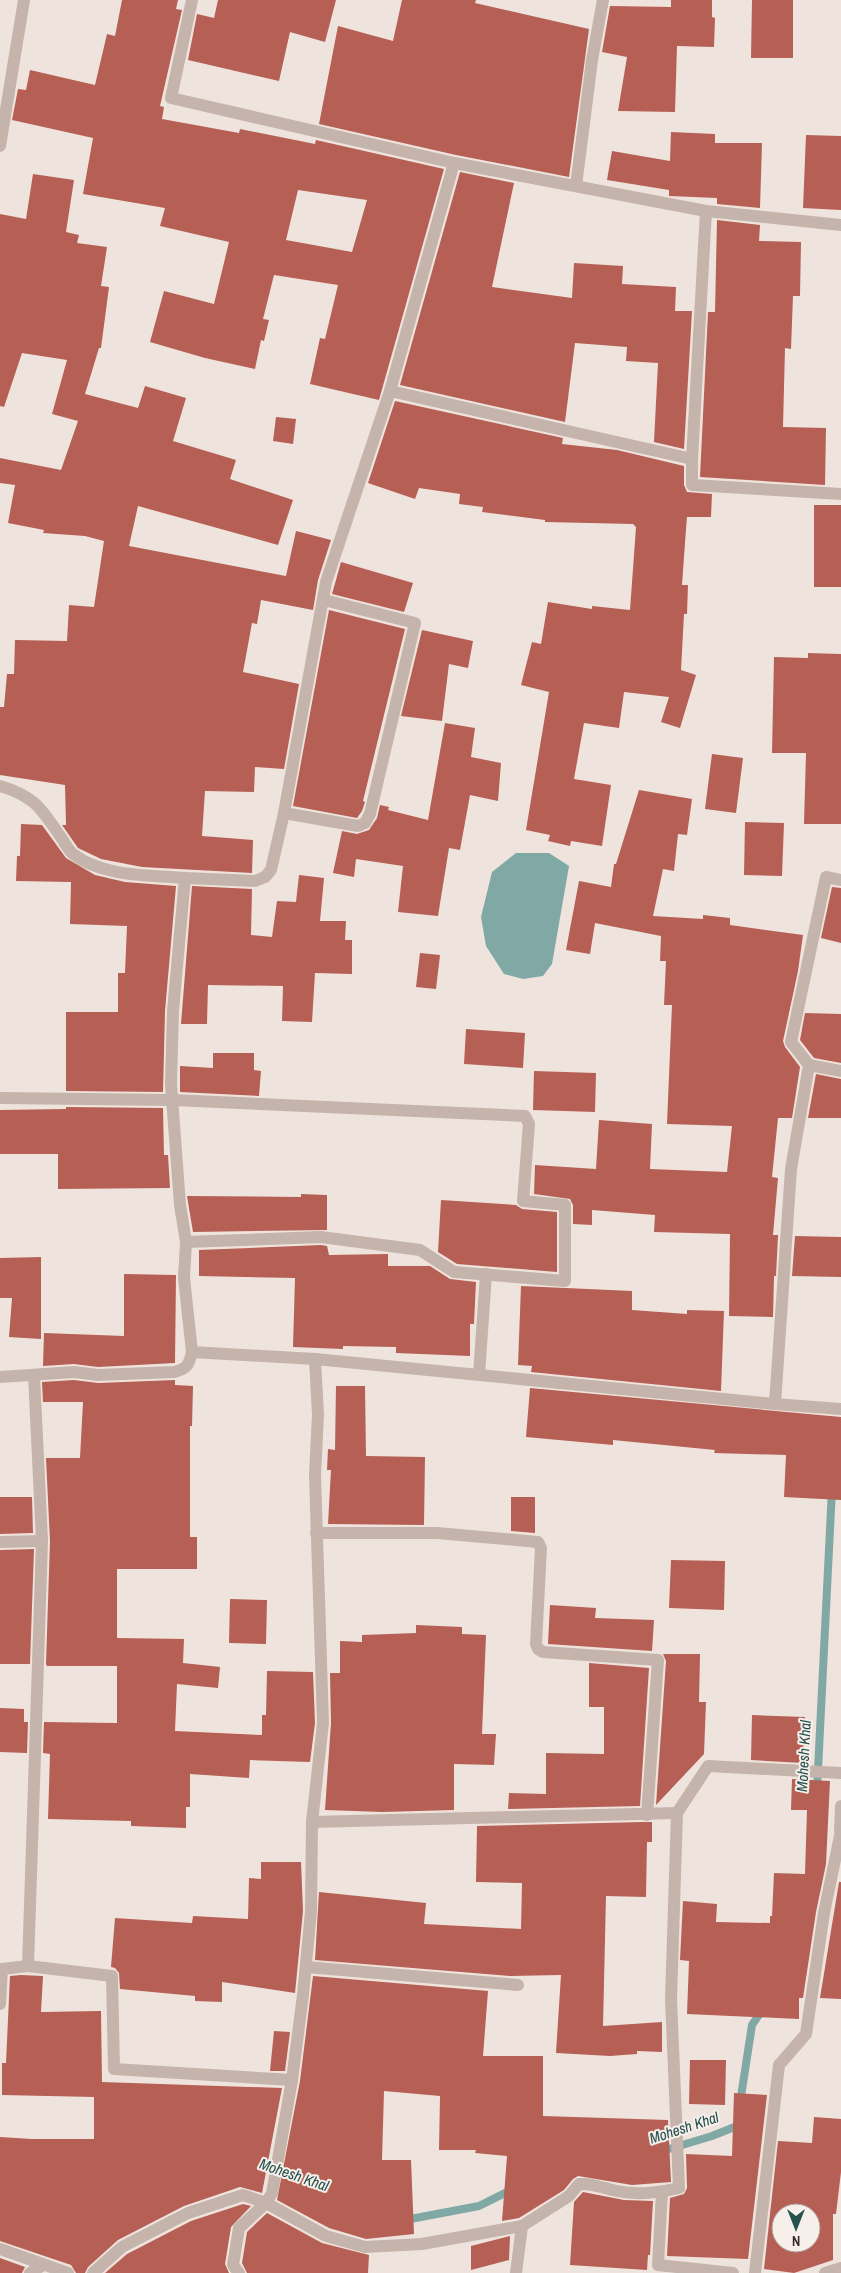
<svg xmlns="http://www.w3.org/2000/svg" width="841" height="2273" font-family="'Archivo Narrow',sans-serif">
<rect width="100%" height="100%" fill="#efe4dd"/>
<!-- water -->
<polygon fill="#80a8a5" points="516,853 549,853 569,866 552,964 543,976 523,979 504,974 486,946 481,917 492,872"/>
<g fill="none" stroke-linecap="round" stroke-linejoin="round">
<!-- stream -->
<g stroke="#80a8a5" stroke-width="8">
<polyline points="817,1790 832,1489"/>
<polyline points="740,2103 752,2025 763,2009"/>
<polyline points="659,2152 712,2136 737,2126 738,2122"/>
<polyline points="405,2220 479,2206 513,2189"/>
</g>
</g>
<!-- building -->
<g fill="#b65f54" fill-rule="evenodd">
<path d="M 122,0 L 178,0 L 176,9 L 182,10 L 160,106 L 164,107 L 162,119 L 239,133 L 240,129 L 315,144 L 316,140 L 444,169 L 379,400 L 310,384 L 320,338 L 325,339 L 338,285 L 274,275 L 263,319 L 269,320 L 264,341 L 261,340 L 255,369 L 205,358 L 150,342 L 164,291 L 214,304 L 229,242 L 160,226 L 165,208 L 83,194 L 93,138 L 12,120 L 18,89 L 26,90 L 30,70 L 95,85 L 107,34 L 115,36 ZM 298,190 L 367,200 L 352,252 L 286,240 Z"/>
<polygon points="218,0 336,0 325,42 290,32 279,81 188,60 197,14 214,18"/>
<polygon points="402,0 476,0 475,3 589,29 569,177 456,155 319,124 338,26 393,41"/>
<polygon points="671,0 712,0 712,17 715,18 714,47 677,46 675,112 618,111 627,57 602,52 610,6 671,7"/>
<polygon points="752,0 793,0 793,58 751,58"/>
<polygon points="671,132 715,134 715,143 762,143 760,208 717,204 717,198 669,196 669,190 607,180 612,151 670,161"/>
<polygon points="806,135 841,136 841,210 803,208"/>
<polygon points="460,172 514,183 492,287 572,298 574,263 623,266 622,284 676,287 675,311 692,311 684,449 654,442 658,363 626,361 627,347 575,343 565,422 400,385"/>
<polygon points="33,174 74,180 66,232 79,235 77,243 107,247 101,286 109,287 101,348 99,348 85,394 138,408 145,386 186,398 173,441 236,460 230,479 293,500 278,545 138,506 129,546 286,576 296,531 331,540 318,580 313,610 261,600 257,624 252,623 243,672 299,684 284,769 255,767 254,792 205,791 202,836 253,840 252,873 142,867 101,859 78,848 62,825 66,825 65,785 0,775 0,707 4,707 7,674 14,674 15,640 67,641 69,605 94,607 104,541 85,536 43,533 44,530 8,523 15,485 0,483 0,458 61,470 78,421 52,414 67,360 22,353 4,407 0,406 0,214 26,219"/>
<polygon points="717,220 760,225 759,241 801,242 800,296 793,296 791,349 785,348 783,427 826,428 825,485 700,477 708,312 715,312"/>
<polygon points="395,401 563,438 562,444 617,450 684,466 684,485 687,492 712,494 711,517 687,517 686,529 682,585 688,585 687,614 684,614 681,670 696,675 680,728 661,722 669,697 624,692 619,728 584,723 574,779 611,785 602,846 571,841 570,846 548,841 550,835 526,830 549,692 521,685 532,642 541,644 548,602 592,609 592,606 630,610 636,527 633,524 545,522 545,520 482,512 483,507 459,504 460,494 419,488 415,499 368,483"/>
<polygon points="276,417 296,419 293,444 273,441"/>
<rect x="814" y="505" width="27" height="82"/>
<polygon points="341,562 413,583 404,612 332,594"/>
<polygon points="329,610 405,629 363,801 365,802 362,811 357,818 293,806"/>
<polygon points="422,630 473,641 468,668 449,664 442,721 401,716"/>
<polygon points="808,653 841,654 841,824 804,824 806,753 772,753 774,657 808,658"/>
<polygon points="445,723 475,728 471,757 501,763 498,801 470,795 460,850 449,848 438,916 398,912 403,866 356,859 354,877 333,873 342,831 357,834 369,830 377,818 380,805 389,807 388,810 428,820"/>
<polygon points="712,754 743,758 736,813 705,809"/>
<polygon points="639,790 692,799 687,835 678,834 674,871 663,869 653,916 703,919 703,915 730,918 730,925 803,935 798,971 783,1041 785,1047 800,1067 792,1118 778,1118 772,1177 778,1178 773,1235 778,1235 776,1276 774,1276 773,1317 729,1316 730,1234 654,1232 655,1215 592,1210 592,1225 573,1224 573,1205 570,1199 534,1194 535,1165 596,1169 599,1120 652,1124 650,1169 727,1172 732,1126 667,1124 672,1005 664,1005 666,961 660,961 661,936 595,923 590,954 566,950 579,881 611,887 614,864 616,864"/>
<polygon points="745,822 784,823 782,876 744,875"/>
<polygon points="21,824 42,825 66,858 95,875 125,882 176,886 165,1011 163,1092 66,1091 66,1012 118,1012 118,973 125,973 127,926 70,924 71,882 16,881 17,856 20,856"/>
<polygon points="299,875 324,878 320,921 346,921 345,940 352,940 352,974 315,973 312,1022 282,1021 283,986 208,985 207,1024 181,1024 192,886 252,889 251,935 272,937 277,901 296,902"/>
<polygon points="832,887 841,888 841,943 821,938"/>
<polygon points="420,953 440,955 436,989 416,987"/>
<polygon points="805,1013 841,1014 841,1063 814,1058 800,1040"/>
<polygon points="466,1029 525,1033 523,1068 464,1064"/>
<polygon points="213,1053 254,1053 254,1070 261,1071 259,1096 180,1092 180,1066 213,1068"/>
<polygon points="534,1071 596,1073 595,1112 533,1110"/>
<polygon points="816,1074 841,1079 841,1118 808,1118"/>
<polygon points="66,1107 163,1108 164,1155 168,1155 170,1188 58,1189 58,1154 0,1154 0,1110 66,1109"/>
<polygon points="301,1194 327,1195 327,1230 193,1232 187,1196 301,1197"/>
<polygon points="441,1200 516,1205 522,1209 557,1212 557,1272 457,1264 438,1252"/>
<polygon points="795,1236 841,1237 841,1277 792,1276"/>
<polygon points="321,1245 327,1246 329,1255 388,1254 388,1266 430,1266 450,1279 476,1282 474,1324 470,1324 470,1356 396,1353 396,1347 343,1346 343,1349 293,1347 295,1278 199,1276 199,1250"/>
<polygon points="41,1257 41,1339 9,1337 12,1298 0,1298 0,1258"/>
<polygon points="124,1274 176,1275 175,1363 98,1367 74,1364 43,1366 44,1333 124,1336"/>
<polygon points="521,1286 632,1291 632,1310 687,1314 687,1310 724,1311 721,1391 531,1372 532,1366 518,1365"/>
<polygon points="74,1380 98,1383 175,1380 175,1385 193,1386 192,1426 190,1426 190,1537 197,1537 197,1569 117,1569 117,1638 184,1639 183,1663 220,1667 218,1688 177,1684 175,1731 262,1735 262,1715 266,1715 267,1671 313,1672 315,1723 310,1762 250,1760 249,1778 190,1774 190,1807 186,1807 186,1828 131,1826 131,1821 48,1819 50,1754 43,1753 44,1722 117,1723 117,1666 47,1666 46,1664 50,1541 46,1458 80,1458 83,1402 43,1402 42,1382"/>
<polygon points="336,1386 365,1386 366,1456 425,1457 424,1525 328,1524 331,1470 327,1470 328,1449 335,1450"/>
<polygon points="530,1388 841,1417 841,1500 784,1497 786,1455 714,1453 715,1450 613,1440 613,1445 526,1437"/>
<polygon points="0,1497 32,1497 33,1533 0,1534"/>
<polygon points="511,1497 535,1497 535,1533 511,1531"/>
<polygon points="34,1549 30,1664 0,1664 0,1550"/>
<polygon points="671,1560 725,1561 724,1610 669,1608"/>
<polygon points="230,1599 267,1600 266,1644 229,1643"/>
<polygon points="550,1605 596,1608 595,1618 654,1620 652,1651 548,1644"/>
<polygon points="416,1625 462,1627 462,1634 486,1635 482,1734 496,1734 494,1765 454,1764 454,1810 382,1812 325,1810 331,1723 330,1673 340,1673 340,1641 362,1642 362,1635 416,1633"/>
<polygon points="663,1654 700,1654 699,1702 706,1702 704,1754 656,1805 666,1661"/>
<polygon points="589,1663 649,1668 640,1806 508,1809 509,1793 546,1794 546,1753 604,1754 604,1707 589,1707"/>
<polygon points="0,1708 24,1709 24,1722 28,1722 27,1753 0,1752"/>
<polygon points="752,1715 805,1717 803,1763 751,1760"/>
<polygon points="792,1779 830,1781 826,1864 816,1912 803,1998 799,1998 799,2019 687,2014 689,1961 680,1960 683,1901 717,1904 716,1922 770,1923 770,1916 772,1916 774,1873 805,1874 807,1810 791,1810"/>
<polygon points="643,1822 652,1822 652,1842 647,1842 646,1897 606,1896 603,2026 662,2022 662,2052 637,2051 637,2054 610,2056 556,2053 561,1975 510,1976 315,1960 319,1892 426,1903 424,1924 521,1929 522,1883 476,1882 477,1826"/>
<polygon points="261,1862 301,1862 303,1911 295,1993 222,1982 222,2002 195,2001 195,1996 120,1989 119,1973 115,1968 111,1967 115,1918 192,1923 193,1916 248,1919 249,1878 261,1879"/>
<polygon points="839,1882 841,1882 841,1999 820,1998"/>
<polygon points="21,1975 43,1976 41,2012 101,2011 102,2082 282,2088 262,2193 240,2187 184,2206 118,2240 88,2267 85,2273 76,2273 71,2265 0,2241 0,2137 32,2139 94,2139 94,2097 2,2095 2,2063 6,2063 10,1976"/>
<polygon points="313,1976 488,1991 483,2056 543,2056 543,2116 668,2120 671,2182 632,2185 578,2176 573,2179 564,2190 519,2218 502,2221 507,2156 475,2153 476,2150 439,2150 440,2096 384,2091 382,2160 411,2160 414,2234 366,2239 329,2228 277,2200 300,2081"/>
<polygon points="274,2031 290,2032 285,2071 270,2071"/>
<polygon points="690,2060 726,2060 725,2105 689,2104"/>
<polygon points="734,2093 767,2095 748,2259 667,2256 670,2198 684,2194 687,2188 686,2154 732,2156"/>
<path d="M 814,2117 L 841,2119 L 841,2172 L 836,2214 L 833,2214 L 833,2260 L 794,2273 L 764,2269 L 778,2141 L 812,2143 ZM 781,2213 L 811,2213 L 811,2243 L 781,2243 Z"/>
<polygon points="583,2192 624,2200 653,2201 650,2255 648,2255 647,2270 570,2265 574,2202"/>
<polygon points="243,2204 251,2206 231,2227 225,2264 229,2273 105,2273 127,2254 191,2221"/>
<polygon points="267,2213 322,2243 369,2255 368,2273 247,2273 242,2263 247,2232"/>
<polygon points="510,2236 509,2260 471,2270 471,2246"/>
<polygon points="0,2258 25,2267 22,2273 0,2273"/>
</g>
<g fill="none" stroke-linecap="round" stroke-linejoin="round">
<!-- street -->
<g stroke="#c5b4ab" stroke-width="12">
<polyline points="192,0 171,98 454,163 706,211 841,225"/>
<polyline points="0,146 24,0"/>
<polyline points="576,186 592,60 603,0"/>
<polyline points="390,391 454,163"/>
<polyline points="692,459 706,211"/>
<path d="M 0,786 C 34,796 41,808 60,836 C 64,841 68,850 73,854 C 103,877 149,875 185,878 L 173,1011 L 171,1084 L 180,1205 L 186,1242 L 184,1278 L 192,1352 L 315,1359 L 318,1415 L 315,1475 L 323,1723 L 312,1822 L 311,1911 L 303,1995 L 292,2080 L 272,2193 L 266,2203 L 239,2228 L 233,2265 L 239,2273"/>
<polyline points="284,813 358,826 365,823 370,814 415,623 324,600"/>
<polyline points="185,878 255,881 265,877 271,870 284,813 326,582 390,391 692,459 692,485 841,494"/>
<polyline points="841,880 826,877 791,1042 809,1065 791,1169 775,1404 841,1409"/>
<polyline points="809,1065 841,1071"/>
<polyline points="0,1098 173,1100 525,1116 529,1124 523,1201 565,1205 565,1281 454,1272 420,1250 321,1237 186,1242"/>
<polyline points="315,1359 775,1404"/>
<polyline points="34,1375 42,1541"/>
<polyline points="479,1375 486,1274"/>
<path d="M 0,1377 L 74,1372 L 98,1375 L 174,1372 C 187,1369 189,1365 192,1352"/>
<polyline points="316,1533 437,1533 538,1542 541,1548 536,1644 538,1649 543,1652 658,1660 647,1815"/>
<polyline points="0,1542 42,1541 28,1966 112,1976 114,2069 292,2080"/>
<polyline points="677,1813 708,1766 841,1773"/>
<polyline points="840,1831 841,1806"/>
<polyline points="306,1967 518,1985"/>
<polyline points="0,2004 2,1969 28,1966"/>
<polyline points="662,2192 658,2265 733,2273"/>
<polyline points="0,2249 68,2273"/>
<polyline points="30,2273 43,2265"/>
<path d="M 93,2273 L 122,2247 L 188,2213 L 243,2195 L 266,2203 L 326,2236 L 365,2247 L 422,2244 L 522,2226 L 569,2196 L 579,2184 C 593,2183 603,2188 617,2191 C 636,2195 660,2193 679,2188 L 671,1999 L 677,1813 L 312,1822"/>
<polyline points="516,2273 522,2226"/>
<polyline points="755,2273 779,2065 806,2034 824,1913 841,1831"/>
<polyline points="825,2273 841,2268"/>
</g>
</g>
<g text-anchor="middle" stroke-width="4" stroke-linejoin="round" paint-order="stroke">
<!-- water labels -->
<g font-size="15" font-style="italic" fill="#24504e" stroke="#f7efe9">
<text transform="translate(804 1756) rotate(-87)" y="5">Mohesh Khal</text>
<text transform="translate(684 2128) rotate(-18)" y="5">Mohesh Khal</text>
<text transform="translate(294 2175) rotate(19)" y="5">Mohesh Khal</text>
</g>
</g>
<!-- north arrow -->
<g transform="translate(796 2228) rotate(180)"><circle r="24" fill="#f7efe9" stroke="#a9a19c"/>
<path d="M0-4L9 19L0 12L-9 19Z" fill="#24504e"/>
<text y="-8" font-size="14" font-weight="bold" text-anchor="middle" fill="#342b29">N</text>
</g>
</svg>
